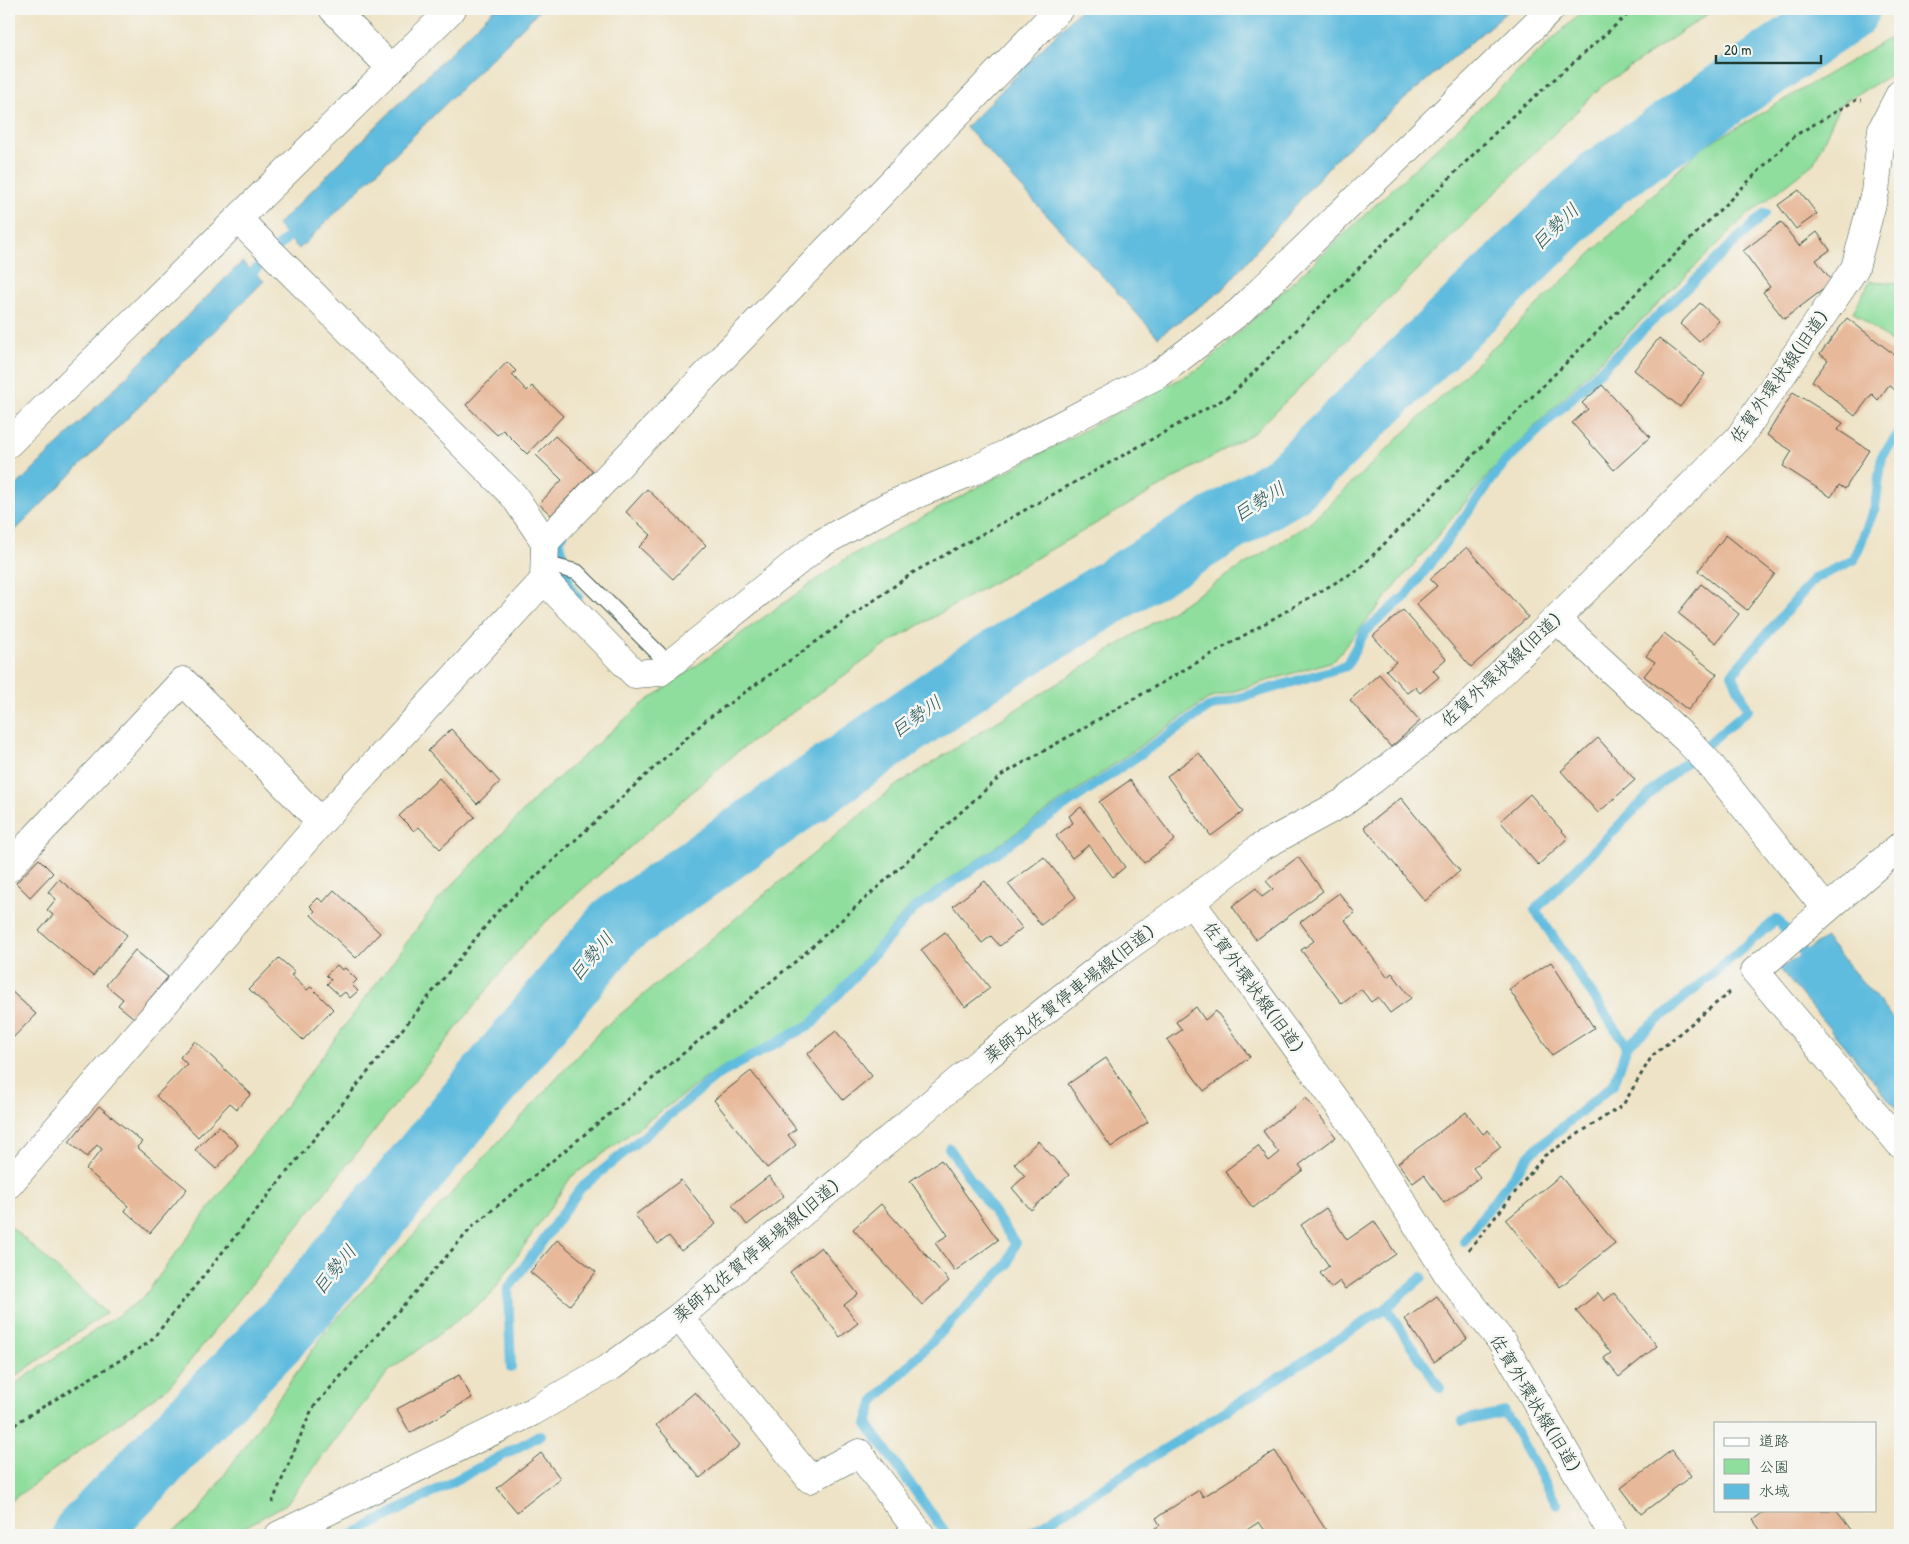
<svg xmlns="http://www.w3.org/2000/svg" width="1909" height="1544" font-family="'Patrick Hand','Klee One',sans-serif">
<rect width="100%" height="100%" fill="#f6f6f2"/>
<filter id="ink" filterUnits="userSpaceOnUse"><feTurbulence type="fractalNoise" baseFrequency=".02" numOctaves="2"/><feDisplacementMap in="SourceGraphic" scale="10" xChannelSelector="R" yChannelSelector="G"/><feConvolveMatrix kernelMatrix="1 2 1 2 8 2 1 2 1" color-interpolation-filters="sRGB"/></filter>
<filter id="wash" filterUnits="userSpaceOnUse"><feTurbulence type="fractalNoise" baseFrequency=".0096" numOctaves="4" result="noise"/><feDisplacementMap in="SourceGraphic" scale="20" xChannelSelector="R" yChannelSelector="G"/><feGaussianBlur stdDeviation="1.12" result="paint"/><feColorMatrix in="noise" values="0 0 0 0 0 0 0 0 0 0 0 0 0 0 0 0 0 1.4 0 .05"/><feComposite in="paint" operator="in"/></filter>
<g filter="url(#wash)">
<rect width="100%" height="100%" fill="#eee3c6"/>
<!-- green -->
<g fill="#8fde9d" stroke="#578e68">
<polygon points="1585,9 1715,9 1602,86 1255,432 892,641 736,753 531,935 170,1386 9,1502 9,1388 142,1299 439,899 539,795 640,706 848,557 1202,367"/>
<polygon points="1900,32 1900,70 1840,104 1814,163 1745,217 1500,461 1333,661 1208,699 908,908 810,1022 717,1070 571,1177 490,1296 388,1372 286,1504 231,1535 168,1535 196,1515 328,1328 600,1031 894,787 1310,523 1700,149"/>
<polygon points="1870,281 1900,283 1900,349 1853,312"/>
<polygon points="9,1225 106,1313 13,1378 9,1374"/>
</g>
<!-- water -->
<g fill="#60bcde" stroke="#407c89">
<polygon points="494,9 541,9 299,249 277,225"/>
<polygon points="1081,9 1510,9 1337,157 1222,290 1158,337 966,127"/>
<polygon points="242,262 264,281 9,537 9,493"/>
<polygon points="1825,938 1900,1026 1900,1113 1780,969"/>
</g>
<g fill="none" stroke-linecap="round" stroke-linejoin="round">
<!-- stream -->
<g stroke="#60bcde" stroke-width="10">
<polyline points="245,280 297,228"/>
<polyline points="563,535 559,540 570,588 578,597"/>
<polyline points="1627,1046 1777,919 1811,962"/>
<polyline points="1464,1241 1530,1154 1614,1084 1627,1046 1535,910 1662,782 1748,710 1732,674 1815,578 1854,560 1875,507 1882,456 1900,432"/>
<polyline points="1386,1308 1440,1388"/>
<polyline points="511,1367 508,1289 580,1189 718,1075 813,1023 914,909 1209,707 1346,666 1365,631 1406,596 1504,463 1765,213"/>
<polyline points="1463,1421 1505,1412 1557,1504"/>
<polyline points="352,1535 541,1435"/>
<polyline points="947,1535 867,1424 874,1401 1008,1264 1015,1243 949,1148"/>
<polyline points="1027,1535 1264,1387 1386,1308 1422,1277"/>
</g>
<!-- river -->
<polyline stroke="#60bcde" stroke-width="64" points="84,1535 293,1318 615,927 976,674 1289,483 1604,178 1848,9"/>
</g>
<g id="blocks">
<!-- building -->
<g fill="#e7b899">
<polygon points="1799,190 1817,214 1796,229 1778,205"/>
<polygon points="1781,222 1799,246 1817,232 1830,250 1816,260 1833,282 1784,319 1763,292 1770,287 1743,251"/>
<polygon points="1700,303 1719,321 1699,342 1680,324"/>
<polygon points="1847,318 1900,359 1900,394 1889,385 1878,400 1872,394 1855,416 1812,381 1828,360 1820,354"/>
<polygon points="1659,338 1705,374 1680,407 1634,370"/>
<polygon points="507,362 516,371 512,375 527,391 532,386 563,416 527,454 503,430 497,435 466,405"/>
<polygon points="1602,385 1650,437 1614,470 1572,423 1588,409 1582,403"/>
<polygon points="1793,392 1843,423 1838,430 1869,450 1845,489 1839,485 1831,497 1783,466 1792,451 1767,435"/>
<polygon points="555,436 593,471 551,515 539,504 562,480 536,455"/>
<polygon points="647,489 706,545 673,579 639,547 651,535 626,512"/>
<polygon points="1726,535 1775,574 1747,610 1698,571"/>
<polygon points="1467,547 1528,617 1471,667 1416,604 1437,586 1430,579"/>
<polygon points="1701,584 1739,614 1716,643 1678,613"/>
<polygon points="1403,610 1446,659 1433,670 1439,677 1420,693 1415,687 1407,693 1386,670 1396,662 1373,636"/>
<polygon points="1664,633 1717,674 1688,710 1644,676 1655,662 1646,656"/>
<polygon points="1379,674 1420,721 1391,747 1350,700"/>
<polygon points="451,729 500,782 477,804 428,751"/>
<polygon points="1598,738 1635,780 1598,813 1561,771"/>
<polygon points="1199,753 1243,812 1211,836 1167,776"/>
<polygon points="439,778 475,817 440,849 419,827 414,831 399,816"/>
<polygon points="1130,780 1175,840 1144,863 1099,802"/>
<polygon points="1530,794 1568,838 1538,865 1500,821"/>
<polygon points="1401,798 1460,871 1425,901 1364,827"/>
<polygon points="1081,807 1125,867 1113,877 1089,845 1072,858 1056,836 1073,823 1069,816"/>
<polygon points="1044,857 1076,897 1041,925 1008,884"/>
<polygon points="1298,857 1323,891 1256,940 1232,906 1256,888 1262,897 1273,889 1266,881"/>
<polygon points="39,859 53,873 30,897 16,883"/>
<polygon points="59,879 127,935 93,976 39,931 53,915 47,910 56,899 48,892"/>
<polygon points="985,881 1022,928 1000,946 991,936 982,943 953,906"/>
<polygon points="334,890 380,933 356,958 311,915 315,911 310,906 318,898 323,902"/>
<polygon points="1339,893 1355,913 1345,920 1387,977 1392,973 1411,998 1390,1013 1378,997 1371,1002 1361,989 1342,1004 1301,950 1314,941 1300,922"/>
<polygon points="945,932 990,988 965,1007 921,950"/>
<polygon points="135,950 168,977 134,1018 118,1005 123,999 106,985"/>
<polygon points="279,958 295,972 291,975 307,990 311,987 333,1009 303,1040 249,989"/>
<polygon points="1551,962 1594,1028 1552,1055 1509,989"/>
<polygon points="337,965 342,970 345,968 357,980 352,985 358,991 350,998 345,992 340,996 327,984 331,980 326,975"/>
<polygon points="9,989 36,1014 9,1042"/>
<polygon points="1196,1007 1205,1020 1216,1011 1250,1057 1204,1091 1167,1040 1182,1030 1176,1022"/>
<polygon points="836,1031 872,1076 843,1100 807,1054"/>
<polygon points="195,1041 251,1094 237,1109 230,1103 198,1137 156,1096 187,1064 180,1057"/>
<polygon points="1106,1058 1148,1122 1111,1147 1068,1084"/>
<polygon points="751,1071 796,1129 788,1135 796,1145 767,1168 714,1100"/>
<polygon points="1306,1098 1336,1137 1299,1165 1303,1170 1253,1208 1225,1171 1258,1146 1269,1161 1279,1153 1263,1131"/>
<polygon points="99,1106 142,1142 137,1147 187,1189 150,1233 125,1211 128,1206 86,1169 102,1149 97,1145 87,1157 69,1142"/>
<polygon points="1466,1112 1483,1134 1488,1130 1501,1147 1473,1168 1480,1177 1444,1203 1424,1175 1413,1183 1398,1163"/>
<polygon points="219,1126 238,1145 216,1169 195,1150"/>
<polygon points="1038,1141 1069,1175 1031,1210 1012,1188 1025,1176 1014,1164"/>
<polygon points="941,1160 998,1240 955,1271 935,1243 948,1235 910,1181"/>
<polygon points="769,1176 784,1196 747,1225 732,1205"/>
<polygon points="1560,1176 1615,1243 1560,1287 1506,1220"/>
<polygon points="681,1180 716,1224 681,1251 669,1236 658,1244 635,1215"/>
<polygon points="881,1204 949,1281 922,1305 853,1229"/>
<polygon points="1326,1208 1347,1240 1374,1221 1396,1254 1345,1289 1340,1281 1331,1288 1320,1273 1329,1266 1301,1225"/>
<polygon points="557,1240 596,1272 570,1305 530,1272"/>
<polygon points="821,1247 858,1294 844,1305 858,1323 840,1337 790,1272"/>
<polygon points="1598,1293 1604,1301 1614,1293 1657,1346 1619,1377 1604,1358 1611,1353 1576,1311"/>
<polygon points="1437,1296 1467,1339 1434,1362 1405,1319"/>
<polygon points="459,1375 472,1398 410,1433 397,1409"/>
<polygon points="695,1392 740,1445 700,1478 656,1425"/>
<polygon points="1672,1450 1691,1476 1641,1514 1621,1488"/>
<polygon points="1275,1451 1329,1535 1268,1535 1259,1522 1239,1535 1145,1535 1160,1525 1156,1518 1199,1490 1203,1497"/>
<polygon points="541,1453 560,1478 517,1512 497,1488"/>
<polygon points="1766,1510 1836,1510 1855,1535 1764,1535 1753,1520"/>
</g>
</g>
</g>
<g filter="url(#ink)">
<use href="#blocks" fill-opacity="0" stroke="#3e564a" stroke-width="1"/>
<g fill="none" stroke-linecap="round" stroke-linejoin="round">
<defs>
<polyline id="lane" points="545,564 577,572 669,664"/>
<g id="street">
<polyline points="333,9 392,69"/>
<polyline points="9,443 452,9"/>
<polyline points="545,542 1059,9"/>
<polyline points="544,580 635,674 660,672 818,545 888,506 973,471 1159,374 1239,312 1551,9"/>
<polyline points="1556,619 1687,740 1708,762 1826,909"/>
<polyline points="1900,846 1755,971 1900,1144"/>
<polyline points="9,868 31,842 183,681 321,822"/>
<polyline points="1191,902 1361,1136 1449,1276 1502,1342 1613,1535"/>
<polyline points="9,1184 321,822 544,580 545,542 514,496 238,219"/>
<polyline points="679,1317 810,1479 859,1453 921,1535"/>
<polyline points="279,1535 532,1412 612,1366 679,1317 986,1057 1120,952 1191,902 1259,848 1344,802 1467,707 1739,438 1855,268 1875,192 1882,129 1900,94"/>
</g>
</defs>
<!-- lane casing -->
<use href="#lane" stroke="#3e564a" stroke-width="17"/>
<!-- street casing -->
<use href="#street" stroke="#3e564a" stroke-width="29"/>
<!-- path -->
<g stroke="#3e564a" stroke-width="3" stroke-dasharray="4 4" stroke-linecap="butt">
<polyline points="1469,1250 1544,1156 1623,1105 1652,1056 1731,991"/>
<polyline points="9,1431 18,1422 150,1342 497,912 706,720 914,572 1231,395 1508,120 1634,9"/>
<polyline points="272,1503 312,1409 474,1225 796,961 1002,775 1359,569 1794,136 1856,100 1862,100"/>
</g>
<!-- lane -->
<use href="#lane" stroke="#fff" stroke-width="15"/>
<!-- street -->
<use href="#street" stroke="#fff" stroke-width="28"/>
</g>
</g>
<g text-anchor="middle" stroke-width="5" stroke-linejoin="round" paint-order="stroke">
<!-- street labels -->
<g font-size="18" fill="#1f3d34" stroke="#f6f6f2">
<text transform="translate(1779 377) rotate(-55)" y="6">佐賀外環状線(旧道)</text>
<text transform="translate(1501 670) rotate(-43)" y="6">佐賀外環状線(旧道)</text>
<text transform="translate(1253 987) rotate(54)" y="6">佐賀外環状線(旧道)</text>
<text transform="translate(1069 994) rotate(-38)" y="6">薬師丸佐賀停車場線(旧道)</text>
<text transform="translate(756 1251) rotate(-40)" y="6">薬師丸佐賀停車場線(旧道)</text>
<text transform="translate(1535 1403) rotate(59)" y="6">佐賀外環状線(旧道)</text>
</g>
<!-- water labels -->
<g font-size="19" font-style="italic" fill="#2f5d5e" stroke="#f6f6f2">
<text transform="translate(1555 226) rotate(-44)" y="7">巨勢川</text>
<text transform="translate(1259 501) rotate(-32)" y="7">巨勢川</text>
<text transform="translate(916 716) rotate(-35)" y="7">巨勢川</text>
<text transform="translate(591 956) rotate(-50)" y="7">巨勢川</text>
<text transform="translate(334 1269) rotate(-51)" y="7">巨勢川</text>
</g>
</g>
<!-- margin -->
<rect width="1909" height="1544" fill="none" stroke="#f6f6f2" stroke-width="30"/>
<!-- legend -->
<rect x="1714" y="1422" width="162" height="90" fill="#f6f6f2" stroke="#a0aca6"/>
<rect x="1724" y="1438" width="25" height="8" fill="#ffffff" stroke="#a0aca6"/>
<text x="1759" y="1446" font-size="15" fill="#1f3d34">道路</text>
<rect x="1724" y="1459" width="25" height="15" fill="#8fde9d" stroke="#a0aca6"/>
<text x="1759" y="1472" font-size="15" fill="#1f3d34">公園</text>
<rect x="1724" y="1484" width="25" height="15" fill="#60bcde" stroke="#a0aca6"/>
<text x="1759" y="1496" font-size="15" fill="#1f3d34">水域</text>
<!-- scale -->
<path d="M1716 55v8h105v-8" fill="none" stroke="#1f3d34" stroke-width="2.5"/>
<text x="1724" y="55" font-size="15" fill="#1f3d34" stroke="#f6f6f2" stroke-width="4" paint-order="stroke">20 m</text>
</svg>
